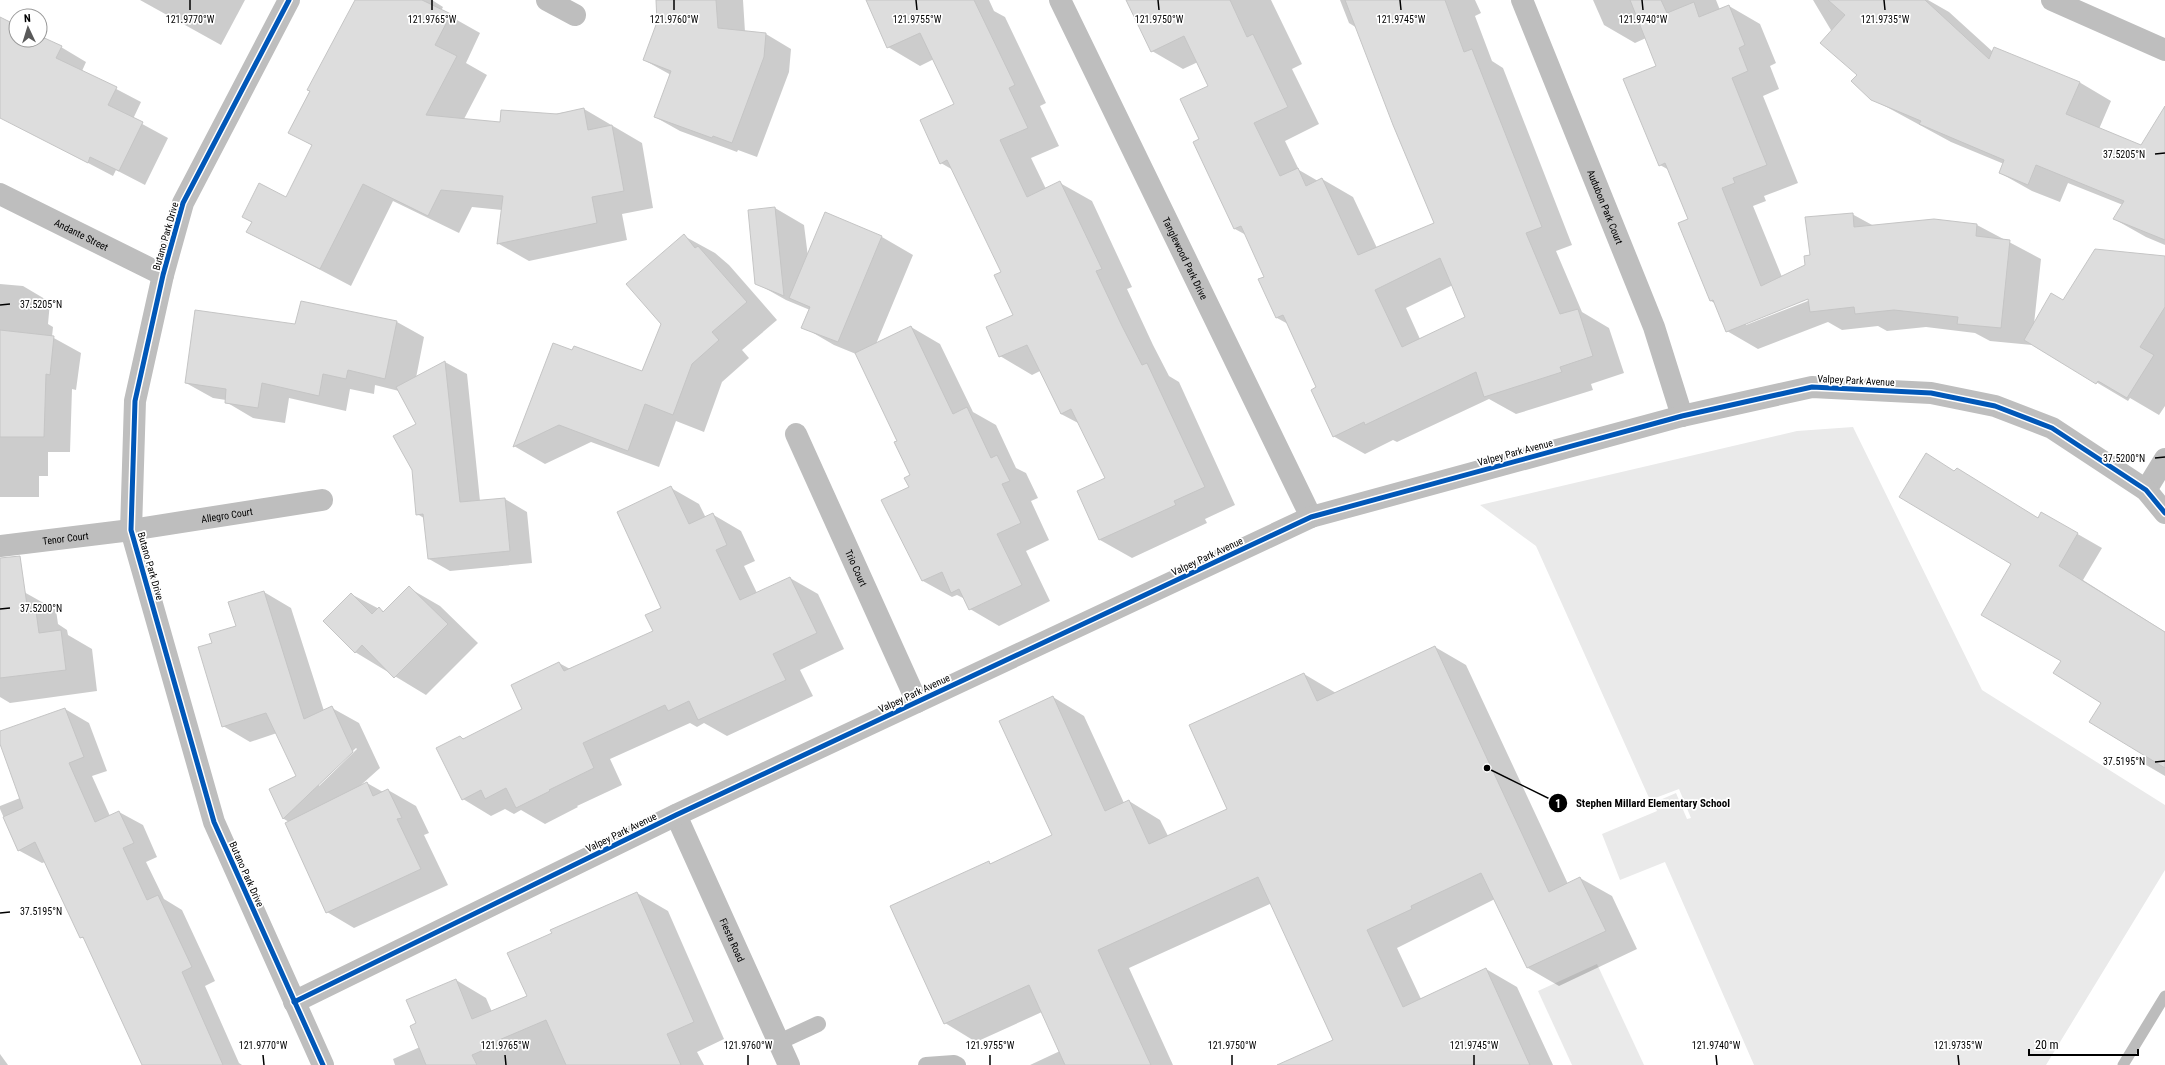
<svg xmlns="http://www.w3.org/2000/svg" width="2165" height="1065" font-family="'Roboto Condensed',sans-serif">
<rect width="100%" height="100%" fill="#fff"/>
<!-- green -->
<g fill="#eaeaea">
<polygon points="1853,427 1982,690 2165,805 2165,870 2046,1065 1754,1065 1665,862 1620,880 1602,834 1657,811 1653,803 1676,793 1687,819 1691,818 1679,789 1650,800 1536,546 1480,505 1797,431"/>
<polygon points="1597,964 1644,1065 1572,1065 1538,991"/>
</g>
<!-- shadow -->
<g fill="#0003" fill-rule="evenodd">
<polygon points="140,0 245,0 221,45"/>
<polygon points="356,0 432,0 443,7 441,11 480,33 466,63 487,75 464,119 501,123 584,109 642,143 653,208 622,214 627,240 529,261 499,244 502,210 472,207 459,233 393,201 351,286 248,232 253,223 243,217 287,199 313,146 289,132"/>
<polygon points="657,0 743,0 745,32 766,34 791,49 789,72 757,157 738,150 737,152 680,131 655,117 671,75 644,60 658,22"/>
<polygon points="867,0 989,0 994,11 1005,17 1046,103 1040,106 1059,146 1031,158 1046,189 1060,183 1092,201 1132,287 1127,289 1153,345 1169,376 1179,382 1235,505 1205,519 1207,523 1132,558 1100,540 1078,491 1107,478 1080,424 1061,414 1040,371 1032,375 1000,356 1014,315 1002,272 953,170 941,163 955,104 934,59 920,66 888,47"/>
<path d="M 1126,0 L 1271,0 L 1302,64 L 1292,69 L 1319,124 L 1285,141 L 1299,170 L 1318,181 L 1322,179 L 1353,197 L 1377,248 L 1435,223 L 1357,28 L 1349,23 L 1340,0 L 1475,0 L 1481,13 L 1475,16 L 1492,61 L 1503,68 L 1572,245 L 1556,251 L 1582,312 L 1609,328 L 1624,373 L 1591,384 L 1593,390 L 1516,414 L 1489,399 L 1397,442 L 1393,440 L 1365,454 L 1333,436 L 1317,388 L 1288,324 L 1277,318 L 1265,277 L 1246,235 L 1235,229 L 1194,142 L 1200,139 L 1209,86 L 1198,62 L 1183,69 L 1152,51 ZM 1453,285 L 1466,318 L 1420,339 L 1406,308 Z"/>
<path d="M 1593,0 L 1716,0 L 1720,10 L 1729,6 L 1760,24 L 1776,63 L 1770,66 L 1779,89 L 1763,96 L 1798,183 L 1764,196 L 1766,201 L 1753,206 L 1782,277 L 1806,266 L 1811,256 L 1852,214 L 1874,226 L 1934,220 L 1977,225 L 2041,259 L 2034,324 L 2064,302 L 2165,257 L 2165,406 L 2159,415 L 2130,398 L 2128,401 L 2032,344 L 2032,345 L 1990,341 L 1975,333 L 1926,327 L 1887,331 L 1878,326 L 1842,330 L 1828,322 L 1758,349 L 1727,331 L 1716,304 L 1711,301 L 1689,220 L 1669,170 L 1660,165 L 1658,67 L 1646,38 L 1635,43 L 1604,25 ZM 1813,297 L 1813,299 L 1746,325 L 1746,323 Z"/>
<polygon points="1813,0 1928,0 1949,12 1993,52 2079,82 2111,101 2099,129 2141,147 2165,108 2165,245 2146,237 2114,219 2123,205 2068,183 2060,202 2032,191 2000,173 2004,164 1951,142 1872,99"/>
<polygon points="0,18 16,26 16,40 40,40 40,37 61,47 86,62 82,71 141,102 133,119 168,138 145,185 116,170 113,176 0,117"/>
<polygon points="775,208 804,225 808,257 825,214 882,237 913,255 876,344 911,327 940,344 973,412 996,425 1016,468 1026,473 1038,498 1031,501 1049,540 1026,551 1050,601 999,626 970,609 965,599 957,595 952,597 923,581 882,500 910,487 911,476 898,441 856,354 834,345 803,327 810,310 786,300 756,283 749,211"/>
<polygon points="684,236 715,253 729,265 777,320 742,350 749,358 722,382 704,432 676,421 659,467 591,442 545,464 514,446 573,351 642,372 662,324"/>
<polygon points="0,284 23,286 50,302 48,324 53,327 52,337 81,353 76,390 72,389 70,452 48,452 48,476 39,476 39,497 0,497"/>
<polygon points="301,302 397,322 424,337 416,378 445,362 467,374 480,501 505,499 527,512 532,563 450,571 429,559 424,518 417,514 413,470 418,424 399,391 375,385 374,394 350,389 346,411 289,398 285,423 253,418 226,402 226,400 213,398 186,383 296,325"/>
<polygon points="1955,472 2038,518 2041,513 2102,548 2083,580 2165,632 2165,776 2141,762 2145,755 2103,702 2062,661 2012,564"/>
<polygon points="671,488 699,504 706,518 712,514 741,531 755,561 744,566 757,593 790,578 818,594 844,649 800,670 813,696 727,736 704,723 697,727 690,723 610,759 622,785 577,806 578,807 545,824 521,810 514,814 505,809 491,816 463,799 437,748 460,737 465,739 523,710 559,663 570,669 654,632 662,608"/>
<polygon points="409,588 440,606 478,643 426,695 355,652 351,594 385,612"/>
<polygon points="24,592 56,610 58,624 67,630 68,635 92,649 97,691 10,703 0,697 0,595"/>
<path d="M 264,592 L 291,608 L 324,711 L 332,708 L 359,723 L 380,768 L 361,785 L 367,783 L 383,792 L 388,790 L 416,806 L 429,833 L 424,835 L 448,885 L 354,928 L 327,912 L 289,822 L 284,819 L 270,789 L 297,776 L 277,733 L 250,742 L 223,726 L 213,643 L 237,626 ZM 356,748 L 357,749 L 319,786 L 319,783 Z"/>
<polygon points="1435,647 1466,665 1568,884 1580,878 1612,896 1637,949 1559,986 1528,968 1495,899 1397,948 1421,999 1486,969 1517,987 1553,1065 1280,1065 1335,1040 1272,903 1129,968 1173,1065 1030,1065 1060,1051 1042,1012 976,1042 945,1023 989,862 991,864 1053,836 1053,697 1084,716 1124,803 1129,801 1160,820 1168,836 1228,809 1304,674 1336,693"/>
<polygon points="65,709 89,723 107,771 92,776 110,816 119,812 143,825 157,857 146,862 164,899 182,910 215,981 205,986 239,1063 242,1065 143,1065 86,940 81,937 45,862 42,863 18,850 0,809 0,806 20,798 0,741 0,732"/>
<polygon points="637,893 668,911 724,1039 697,1052 704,1065 395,1065 393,1059 420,1047 417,1024 456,980 486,998 492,1012 528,996 553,934"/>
<polygon points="0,1054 8,1065 0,1065"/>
</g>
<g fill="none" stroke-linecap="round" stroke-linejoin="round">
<!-- stream -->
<polyline stroke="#bcbcbc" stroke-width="11" points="2123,1065 2165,996"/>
</g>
<!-- building -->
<g fill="#ddd" stroke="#c5c5c5" fill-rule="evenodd">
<polygon points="355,0 422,0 451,14 435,45 457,56 426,115 500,122 501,110 557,114 584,108 588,130 612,125 624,191 592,197 597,223 497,244 503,196 441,190 428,216 363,184 320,269 246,232 252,222 242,217 259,183 286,197 312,145 288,133 310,91 307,90"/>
<polygon points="656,0 716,0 718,28 766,33 764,57 732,143 713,136 712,138 654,117 671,71 643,60 657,22"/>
<polygon points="866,0 974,0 1015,85 1009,88 1028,128 1000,140 1027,197 1060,181 1102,269 1096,271 1122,326 1142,365 1147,363 1205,487 1174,501 1176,505 1099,540 1077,491 1105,478 1071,409 1061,414 1027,345 999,357 986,327 1013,315 994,275 1001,272 947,160 940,164 920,120 954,104 920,33 887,48"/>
<path d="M 1126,0 L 1230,0 L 1247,37 L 1253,34 L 1288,107 L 1254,123 L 1280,176 L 1298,168 L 1306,186 L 1322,178 L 1358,255 L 1434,223 L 1393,125 L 1345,0 L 1445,0 L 1464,52 L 1472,49 L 1542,227 L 1526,233 L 1560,314 L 1578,309 L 1593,356 L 1560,367 L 1562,372 L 1484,397 L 1476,372 L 1365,425 L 1364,422 L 1333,437 L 1311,390 L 1316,387 L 1283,315 L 1276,318 L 1258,279 L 1264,277 L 1241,226 L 1234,229 L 1193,142 L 1199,139 L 1180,99 L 1208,86 L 1184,36 L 1151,52 ZM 1440,258 L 1465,317 L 1402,347 L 1375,290 Z"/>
<polygon points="1630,0 1661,0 1667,13 1694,2 1699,17 1729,5 1745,45 1739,48 1748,71 1732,78 1767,165 1733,178 1735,183 1722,188 1761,286 1805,265 1804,256 1810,255 1805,217 1853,213 1854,227 1934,219 1977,224 1976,236 2010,240 2001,328 1957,324 1958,317 1894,310 1855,314 1854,307 1810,312 1808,299 1726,332 1713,300 1710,301 1678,223 1688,219 1665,163 1659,166 1623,79 1656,66"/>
<polygon points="1828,0 1925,0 1989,59 1994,47 2080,82 2066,114 2141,145 2165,106 2165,240 2113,219 2124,201 2036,165 2028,185 1999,173 2004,160 1919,124 1921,121 1871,100 1851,81 1857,75 1820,43 1845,15"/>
<polygon points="0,17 16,25 16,40 40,40 40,36 62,46 56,58 117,87 108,105 143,122 119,171 90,157 88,163 0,118"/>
<polygon points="775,207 784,296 755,284 748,210"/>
<polygon points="825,212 882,236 838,342 801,328 810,307 789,298"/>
<polygon points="684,234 695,248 698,246 747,302 712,332 719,340 692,364 673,415 645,404 628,451 559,425 513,447 553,343 572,350 574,346 642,371 661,324 626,284"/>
<polygon points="2095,249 2165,256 2165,307 2140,347 2154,355 2127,398 2098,381 2096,384 2024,340 2051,293 2063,300"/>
<polygon points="301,301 397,321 385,379 348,370 346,379 323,374 319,396 262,383 258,408 225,403 226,389 185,383 195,310 295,324"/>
<polygon points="911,326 953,414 967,407 991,458 997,455 1010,481 1002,484 1021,523 997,534 1022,585 969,610 959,589 951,593 942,572 922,581 881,500 909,487 904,478 910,475 894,442 897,441 855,353"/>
<polygon points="0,330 54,336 50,375 46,374 44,437 0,437"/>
<polygon points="445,361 460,502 505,498 510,551 428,559 423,514 416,515 412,470 393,436 416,424 396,387"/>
<polygon points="1926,453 1954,471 1957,468 2038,518 2041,512 2078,533 2059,566 2165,632 2165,768 2089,722 2101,703 2053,673 2061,661 1981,615 2011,564 1899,497"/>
<polygon points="671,486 689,524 713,513 727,545 716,550 740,600 790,577 817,633 773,654 786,680 698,720 689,701 668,711 665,705 583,743 594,768 549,790 550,791 516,808 506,788 485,799 481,790 462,800 436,748 460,736 463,739 522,709 511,685 559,662 564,671 653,631 645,615 661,608 617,512"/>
<polygon points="20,556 28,612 36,611 39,633 61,630 66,670 0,678 0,558"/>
<polygon points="409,586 448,624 394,678 362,645 355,653 323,621 351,593 372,614 379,607 383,612"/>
<polygon points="264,591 304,719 332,706 353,752 283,819 269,789 296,776 266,713 222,727 198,647 212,643 209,634 236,626 228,602"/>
<polygon points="1435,646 1549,892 1580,877 1606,931 1527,968 1481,873 1411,906 1412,909 1367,930 1403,1007 1486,968 1530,1065 1277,1065 1333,1040 1258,877 1098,950 1151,1065 1065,1065 1029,985 944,1024 890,906 989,861 990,864 1052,835 999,721 1053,696 1105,811 1129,800 1149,844 1227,809 1189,725 1304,673 1317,701"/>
<polygon points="65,708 84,757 69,763 95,822 119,811 134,843 123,848 147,900 158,895 192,967 182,972 223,1065 142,1065 83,937 80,938 35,842 18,851 3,817 23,808 0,744 0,731"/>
<polygon points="367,782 373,796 388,789 402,818 397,819 421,869 326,913 285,823"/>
<polygon points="637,892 694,1022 667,1034 681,1065 566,1065 546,1020 485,1046 486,1049 472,1055 477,1065 426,1065 410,1026 416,1023 406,1000 456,979 472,1019 527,996 507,953 552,933 550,930"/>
</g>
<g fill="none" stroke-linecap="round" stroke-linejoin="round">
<!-- lane -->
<g stroke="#bebebe" stroke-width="16">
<polyline points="779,1042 818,1024"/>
<polyline points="926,1065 954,1063 958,1065"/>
</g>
<!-- street -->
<g stroke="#bebebe" stroke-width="22">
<polyline points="289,0 183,203 163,275 135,401 131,530 214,822 323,1065"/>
<polyline points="547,0 575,15"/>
<path id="s1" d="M 1060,0 L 1311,517"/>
<path id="s2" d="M 1522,0 L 1654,327 L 1682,416"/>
<polyline points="2052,0 2165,50"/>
<path id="s3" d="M 0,194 L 163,275"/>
<path id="s4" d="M 796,434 L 917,702"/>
<polyline points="2146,490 2165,459"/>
<path id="s5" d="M 0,546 L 131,530 L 322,500"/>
<path id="s6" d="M 676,815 L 789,1065"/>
<polyline points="294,1002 676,815 1311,517 1682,416 1812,387 1931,393 1995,406 2052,428 2146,490 2165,513"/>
</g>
<defs>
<g id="cycleway">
<polyline points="289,0 183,203 163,275 135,401 131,530 214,822 323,1065"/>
<polyline points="294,1002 676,815 1311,517 1682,416 1812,387 1931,393 1995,406 2052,428 2146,490 2165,513"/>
</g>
</defs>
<!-- cycleway casing -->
<use href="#cycleway" stroke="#fff" stroke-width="8"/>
<!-- cycleway -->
<use href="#cycleway" stroke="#0057b8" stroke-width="5"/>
</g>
<!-- ticks -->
<path fill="none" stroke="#000" stroke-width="1.5" d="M 190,0 L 190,10M 432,0 L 432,10M 674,0 L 674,10M 916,0 L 917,10M 1158,0 L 1159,10M 1400,0 L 1401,10M 1642,0 L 1643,10M 1884,0 L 1885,10M 2155,154 L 2165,153M 0,305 L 10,304M 2155,458 L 2165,457M 0,609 L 10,608M 2155,762 L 2165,761M 0,913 L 10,912M 263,1055 L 264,1065M 505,1055 L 506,1065M 748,1055 L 748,1065M 990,1055 L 990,1065M 1232,1055 L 1232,1065M 1474,1055 L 1474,1065M 1716,1055 L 1717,1065M 1958,1055 L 1959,1065"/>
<g text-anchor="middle" stroke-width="3.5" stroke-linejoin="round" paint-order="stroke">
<!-- street labels -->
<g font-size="10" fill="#000" stroke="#fff">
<text dy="4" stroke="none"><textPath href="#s2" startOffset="223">Audubon Park Court</textPath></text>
<text dy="4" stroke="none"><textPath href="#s3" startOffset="91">Andante Street</textPath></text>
<text transform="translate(165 236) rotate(-74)" y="4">Butano Park Drive</text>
<text dy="4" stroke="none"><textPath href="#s1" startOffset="287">Tanglewood Park Drive</textPath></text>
<text transform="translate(1856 380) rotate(3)" y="4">Valpey Park Avenue</text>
<text transform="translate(1515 452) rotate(-15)" y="4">Valpey Park Avenue</text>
<text dy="4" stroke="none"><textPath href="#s5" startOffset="229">Allegro Court</textPath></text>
<text dy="4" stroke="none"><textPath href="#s5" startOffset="66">Tenor Court</textPath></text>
<text transform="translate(1207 556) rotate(-25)" y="4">Valpey Park Avenue</text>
<text transform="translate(151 566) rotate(74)" y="4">Butano Park Drive</text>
<text dy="4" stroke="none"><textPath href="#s4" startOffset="147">Trio Court</textPath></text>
<text transform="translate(914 693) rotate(-25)" y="4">Valpey Park Avenue</text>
<text transform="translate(621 832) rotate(-26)" y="4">Valpey Park Avenue</text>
<text transform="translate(247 874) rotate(66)" y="4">Butano Park Drive</text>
<text dy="4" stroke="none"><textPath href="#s6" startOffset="137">Fiesta Road</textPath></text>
</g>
</g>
<g font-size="10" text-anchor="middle" fill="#000" stroke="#fff" stroke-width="3.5" stroke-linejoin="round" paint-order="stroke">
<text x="190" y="23">121.9770°W</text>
<text x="432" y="23">121.9765°W</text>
<text x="674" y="23">121.9760°W</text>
<text x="917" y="23">121.9755°W</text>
<text x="1159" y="23">121.9750°W</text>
<text x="1401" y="23">121.9745°W</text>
<text x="1643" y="23">121.9740°W</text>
<text x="1885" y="23">121.9735°W</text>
<text x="2124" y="158">37.5205°N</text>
<text x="41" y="308">37.5205°N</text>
<text x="2124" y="462">37.5200°N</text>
<text x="41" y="612">37.5200°N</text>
<text x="2124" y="765">37.5195°N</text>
<text x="41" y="915">37.5195°N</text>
<text x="263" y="1049">121.9770°W</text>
<text x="505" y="1049">121.9765°W</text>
<text x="748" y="1049">121.9760°W</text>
<text x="990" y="1049">121.9755°W</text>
<text x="1232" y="1049">121.9750°W</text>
<text x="1474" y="1049">121.9745°W</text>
<text x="1716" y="1049">121.9740°W</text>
<text x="1958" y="1049">121.9735°W</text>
</g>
<!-- callouts -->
<path fill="none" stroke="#000" stroke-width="1.5" d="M1487 768L1558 803"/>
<g fill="#000" stroke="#fff" stroke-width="1.5">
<circle cx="1487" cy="768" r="4"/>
<circle cx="1558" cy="803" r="10"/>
</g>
<g font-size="12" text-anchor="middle" font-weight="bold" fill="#fff">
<text x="1558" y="808">1</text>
</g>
<g font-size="11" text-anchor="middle" font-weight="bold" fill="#000" stroke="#fff" stroke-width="3.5" stroke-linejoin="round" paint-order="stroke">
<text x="1653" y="807">Stephen Millard Elementary School</text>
</g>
<!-- north arrow -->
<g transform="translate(28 28) rotate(356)"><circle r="19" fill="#ffffff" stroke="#999999"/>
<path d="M0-3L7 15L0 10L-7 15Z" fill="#595959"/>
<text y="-6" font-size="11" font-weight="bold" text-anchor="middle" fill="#000000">N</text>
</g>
<!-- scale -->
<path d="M2029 1049v6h109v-6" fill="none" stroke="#000000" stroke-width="2"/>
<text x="2035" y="1049" font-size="12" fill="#000000" stroke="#ffffff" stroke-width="3" paint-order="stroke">20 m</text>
</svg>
